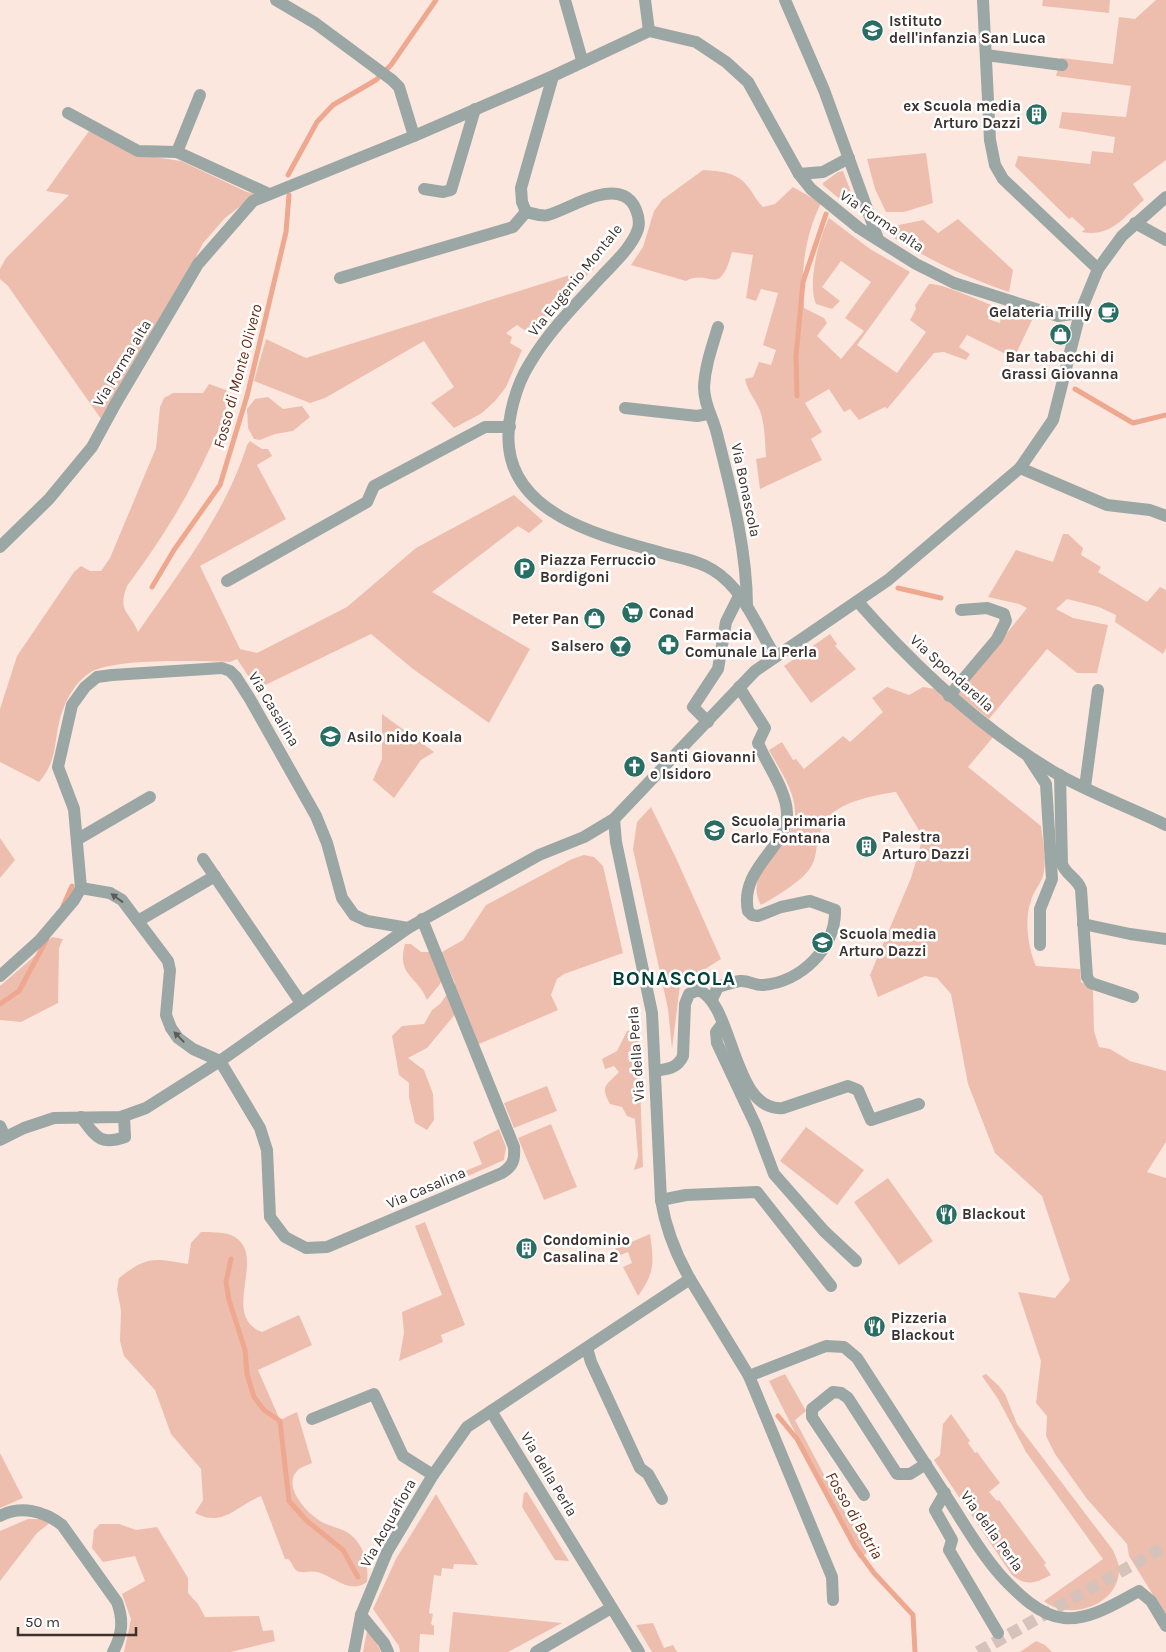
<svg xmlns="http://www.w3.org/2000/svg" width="1166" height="1652" font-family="Karla,sans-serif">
<rect width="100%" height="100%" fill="#fce7df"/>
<!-- green -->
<g fill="#edbead">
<polygon points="1043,0 1110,0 1109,13 1042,6"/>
<path d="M 1156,0 L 1166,0 L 1166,160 L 1133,184 L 1144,200 C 1124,217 1110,238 1082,232 L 1085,229 L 1072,217 L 1069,219 L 1015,166 L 1018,156 L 1090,164 L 1092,151 L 1113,153 L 1115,137 L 1059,128 L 1062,112 L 1126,117 L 1131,86 L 1056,76 L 1061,58 L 1113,64 L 1119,17 L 1135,19 Z"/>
<polygon points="89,131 147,156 181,161 247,192 256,194 225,218 203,243 183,282 101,419 8,286 0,279 0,269 6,258 69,195 46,191"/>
<polygon points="926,153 933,203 904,212 886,212 875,189 867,159"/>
<path d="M 703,170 C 720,171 738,172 749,188 C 754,195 757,201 763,207 L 775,204 L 793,187 L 821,203 C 805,235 800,273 804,308 L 824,318 L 827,323 L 817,336 L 841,359 L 864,331 L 845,318 L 871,282 L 841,261 L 822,287 L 840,301 L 832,309 L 816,304 C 807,283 819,238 829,218 L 870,249 L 910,272 L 857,345 L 897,373 L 926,332 L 910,320 L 916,309 L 915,305 L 929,284 C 942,283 978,300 994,306 L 988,319 L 1000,323 L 1002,308 L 1033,318 L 1014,358 L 967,335 L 959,347 L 970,354 L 966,360 L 944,352 L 934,353 L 887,409 L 885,407 L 859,420 L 850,409 L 844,412 L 829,389 L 805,403 L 822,432 L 811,439 L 822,460 L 760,489 L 756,459 L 766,457 C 765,443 765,428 761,414 C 757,400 748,394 745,379 L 753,377 L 759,362 L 771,365 L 776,350 L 763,345 L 778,293 L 761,289 L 756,301 L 746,298 L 753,255 L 732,252 C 719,300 710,268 686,281 L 631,265 L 643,247 L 654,211 L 662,200 Z"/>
<polygon points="843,171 857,208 855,212 823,185 823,183 838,172"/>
<path d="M 958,219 L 1013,270 L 1009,292 C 968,278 931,261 894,238 L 892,230 L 899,225 L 923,220 L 938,233 Z"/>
<polygon points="595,267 530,334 517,325 506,333 512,337 510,343 522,350 506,387 495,401 482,413 454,428 431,403 454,387 424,341 325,398 310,403 254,381 266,339 306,358"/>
<path d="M 209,384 L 226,390 C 230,410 218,431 210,448 C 186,501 161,540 127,586 C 117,613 130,611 138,632 C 179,572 225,515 247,445 L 250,441 L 262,449 L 268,449 L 272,456 L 257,465 L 286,519 L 200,566 L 240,649 L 257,653 L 347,607 L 416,548 L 514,495 L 543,521 L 529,533 L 518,526 L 432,592 L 530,649 L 489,723 L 413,669 L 371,634 L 257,689 L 237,659 L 230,662 C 199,661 116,658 91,672 C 76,681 66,699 61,715 C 53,741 59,759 39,782 L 0,762 L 0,709 L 17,656 L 74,572 L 81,566 L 90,571 L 101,571 L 110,558 L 156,448 L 160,407 L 164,398 L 173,393 L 203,393 Z"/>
<polygon points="268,397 283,409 302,406 310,417 293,431 275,434 260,440 254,439 248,428 247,409 255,399"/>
<polygon points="1063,534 1068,534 1083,548 1081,555 1101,567 1098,572 1147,602 1160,587 1166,590 1166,648 1163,654 1115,622 1116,615 1099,607 1067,599 1056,609 1073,618 1108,625 1097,673 1077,673 1047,649 989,719 958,694 1027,608 1019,604 988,597 1016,550 1053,562"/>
<polygon points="830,634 837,644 835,646 856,669 811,703 784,666"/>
<path d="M 887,687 L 909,695 L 923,687 L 936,689 L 994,736 L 968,767 L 1041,826 C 1043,841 1047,861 1043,876 C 1040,885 1033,892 1031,901 C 1024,919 1028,948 1036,966 L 1080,969 L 1081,982 L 1093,988 L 1094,1031 L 1099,1047 L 1110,1049 L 1130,1061 L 1166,1071 L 1166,1142 L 1147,1172 L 1166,1178 L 1166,1616 L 1129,1556 L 1127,1544 L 1087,1499 L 1055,1454 L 1046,1436 L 1047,1416 L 1036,1403 L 1041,1361 L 1018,1292 L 1055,1298 L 1070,1280 L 1042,1196 L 995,1153 L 968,1084 L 951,994 L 937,978 L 925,976 L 878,997 L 870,975 L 911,878 L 923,837 L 896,792 C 874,795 844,801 828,817 C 824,821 821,830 819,835 C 816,844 817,856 812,865 C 806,879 774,898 761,905 C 741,871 794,847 795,814 C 796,792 779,769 769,750 L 782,742 L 793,760 L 796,759 L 804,769 L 843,736 L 850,742 L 883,712 L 872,698 Z"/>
<polygon points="382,714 434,752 421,760 394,798 373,780 382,759"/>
<polygon points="651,807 676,858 721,959 680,985 672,1049 668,1009 633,849 637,822"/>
<polygon points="0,838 15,860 0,878"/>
<path d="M 584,855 L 594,857 L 603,866 L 623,953 L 564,974 L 557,979 L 551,995 L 558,1010 L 479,1044 L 457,1012 L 427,1048 L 408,1058 L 424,1070 L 433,1094 L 434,1120 L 427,1130 L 415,1123 L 409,1097 L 409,1083 L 399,1075 L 392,1036 L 402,1026 L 424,1024 L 432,1010 L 440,1004 L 455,983 L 447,965 L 440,984 L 427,1000 C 418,976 396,976 405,944 L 411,944 L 421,952 L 442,952 L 463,940 L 486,905 L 572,859 Z"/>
<polygon points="52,937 63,939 59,948 58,1003 21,1022 0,1020 0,986 37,954"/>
<path d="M 638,1030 L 643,1167 L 634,1170 L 638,1156 L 635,1119 L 627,1116 L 622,1107 L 610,1104 C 600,1085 606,1086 619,1072 L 614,1066 L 605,1069 L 602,1059 L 617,1051 L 627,1031 Z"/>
<polygon points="547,1086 557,1111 514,1128 504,1103"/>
<polygon points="551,1124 577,1187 544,1200 518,1138"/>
<polygon points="806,1127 864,1170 837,1205 780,1161"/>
<polygon points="499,1129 506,1147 504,1160 439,1189 437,1183 482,1164 473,1142"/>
<polygon points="888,1178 933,1241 899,1265 854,1202"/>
<polygon points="425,1222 465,1325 441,1335 443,1342 399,1361 404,1333 402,1312 442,1295 415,1226"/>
<path d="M 201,1232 C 210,1232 223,1232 231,1235 C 271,1253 218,1315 262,1332 L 299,1315 L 312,1345 L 258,1370 L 280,1420 L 297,1412 L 312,1463 C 308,1465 301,1467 298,1470 C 281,1486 307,1513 320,1521 C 330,1527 344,1528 352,1536 C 365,1547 369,1567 367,1582 C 350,1595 333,1576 317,1572 C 310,1570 303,1574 297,1571 C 293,1568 292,1562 288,1559 L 285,1559 L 261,1496 C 236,1506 223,1528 195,1513 L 203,1500 L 201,1469 L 171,1434 L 155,1390 L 124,1356 L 120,1341 L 121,1311 L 117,1289 L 119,1278 C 147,1256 153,1258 188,1264 L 191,1243 Z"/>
<path d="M 650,1234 C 654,1262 655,1273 638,1296 L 623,1267 L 632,1263 L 628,1252 L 618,1256 L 615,1249 Z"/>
<polygon points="785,1374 806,1411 795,1420 839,1503 871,1551 859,1558 769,1381"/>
<path d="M 986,1374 L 999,1386 L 1005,1394 L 1017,1424 L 1113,1550 C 1115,1556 1119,1562 1119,1569 C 1120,1605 1069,1622 1044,1601 L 1103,1559 L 1026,1452 L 998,1399 L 982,1376 Z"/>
<path d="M 951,1414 L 970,1441 L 968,1443 L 975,1453 L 977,1452 L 1000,1483 L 989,1492 L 997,1501 L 999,1500 L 1046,1563 L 1044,1565 L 1051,1575 C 1036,1583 1026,1587 1012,1575 L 934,1460 L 940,1455 L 943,1424 Z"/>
<polygon points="0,1453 23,1498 0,1508"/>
<polygon points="527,1492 569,1561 555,1560 522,1507 524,1493"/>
<polygon points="436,1494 478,1565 454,1564 453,1569 442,1568 441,1576 434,1575 429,1613 433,1614 431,1624 434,1626 434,1635 420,1634 419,1652 400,1652 399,1646 373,1609 396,1559"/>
<polygon points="28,1519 44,1519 51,1522 37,1533 0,1581 0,1531"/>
<polygon points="100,1524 119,1524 136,1530 157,1527 188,1578 188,1593 198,1604 205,1617 259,1616 263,1631 273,1630 275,1641 231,1652 124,1652 131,1619 122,1594 145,1581 135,1556 103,1562 92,1548 94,1530"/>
<polygon points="453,1612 562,1623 508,1652 449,1652"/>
<polygon points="653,1623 664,1648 673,1645 677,1652 652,1652 636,1625"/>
<polygon points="367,1631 373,1636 381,1652 363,1652"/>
<polygon points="1036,1641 1045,1645 1052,1652 1020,1652"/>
</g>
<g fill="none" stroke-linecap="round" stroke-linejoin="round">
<!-- stream -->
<g stroke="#eea88f" stroke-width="5">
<polyline points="288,175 317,122 333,105 376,80 391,65 436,0"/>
<polyline points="1075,389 1133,423 1166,415"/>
<polyline points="797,396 796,356 803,282 826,214"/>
<polyline points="152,587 174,550 220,485 247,396 286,232 289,195"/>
<polyline points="898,588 941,598"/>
<polyline points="63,906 72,886"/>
<polyline points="0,1004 19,991 47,939"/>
<polyline points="231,1259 226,1282 229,1300 245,1350 247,1374 254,1397 264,1410 280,1421 289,1501 307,1521 343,1550 358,1577"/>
<polyline points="778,1416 797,1439 855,1547 874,1573 913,1615 915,1652"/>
</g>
<!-- major-tunnel -->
<polyline stroke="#d5c3bb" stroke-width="12" stroke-dasharray="12 6" stroke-linecap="butt" points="978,1652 1166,1546"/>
<!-- minor -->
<g stroke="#9ba7a5" stroke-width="12">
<polyline points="276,0 315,23 392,80 399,87 414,136"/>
<polyline points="565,0 582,60"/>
<polyline points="645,0 649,31"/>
<polyline points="785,0 824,90 878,239"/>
<polyline points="983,0 990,140 995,165 1003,179 1098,269"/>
<polyline points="986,55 1062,65"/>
<path d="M 553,76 L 521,188 L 522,202 L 526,212 C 532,213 542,217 548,215 C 569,209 602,186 624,196 C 635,201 641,218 638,229 C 632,247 614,263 601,277 C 576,304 549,331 530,363 C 516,385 506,420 509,447 C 516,517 606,537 662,553 C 679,558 697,560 713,570 C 743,588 757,627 775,656"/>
<polyline points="68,113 138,151 177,152 269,194"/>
<polyline points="177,152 200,95"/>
<polyline points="799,174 823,172 849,158"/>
<polyline points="424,189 443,192 451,190 475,109"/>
<polyline points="1135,223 1166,240"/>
<polyline points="340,278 513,227 526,212"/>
<path d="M 718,327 C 712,347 705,366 704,387 C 704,405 713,417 717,434 C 731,490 747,549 747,607"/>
<polyline points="625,408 697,416 708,414"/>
<polyline points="1020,468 1107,505 1150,510 1166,516"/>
<polyline points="0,547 49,499 92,447 116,403 198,264 253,201 414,136 553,76 649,31 696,42 726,62 748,82 799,174 811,189 859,228 916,264 954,283 1058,316 1080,313"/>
<polyline points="227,581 367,502 374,486 485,427 510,427"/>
<path d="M 858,602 C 917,669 982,730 1059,775 C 1093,794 1131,808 1166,825"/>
<polyline points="949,696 997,639 1006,621 1004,614 987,608 961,610"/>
<polyline points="708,722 693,707 718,669 726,622 739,596"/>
<polyline points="1029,758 1046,784 1052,879 1040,909 1040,945"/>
<path d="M 1060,775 L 1062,864 C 1066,875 1077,878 1081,889 L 1087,977 L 1091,983 L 1133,997"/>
<polyline points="1085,787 1098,690"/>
<polyline points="78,839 150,797"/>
<polyline points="203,859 301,1003"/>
<path d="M 81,888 L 110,893 L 122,900 L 168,961 L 170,970 L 166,1015 L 171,1028 L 178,1038 L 193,1049 L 220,1061 L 260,1128 L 267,1150 L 270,1217 L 285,1237 L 306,1248 L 327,1247 L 502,1173 C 513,1166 515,1160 514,1147 L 422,919"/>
<polyline points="138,921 215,876"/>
<polyline points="1083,924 1130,934 1166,939"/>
<polyline points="0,976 40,940 74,900 81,888 74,809 58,767 72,705 85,687 97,677 112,675 222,668 230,671 236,677 250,699 316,816 327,843 342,898 354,915 367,921 408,928"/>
<path d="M 712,999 L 718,987 C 725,985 733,982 740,981 C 748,980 756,986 763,985 C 801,982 836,948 835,910 L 810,901 L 781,907 L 758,916 L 752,915 L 748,911 C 739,868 788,847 787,814 C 787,791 767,765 758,743 L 765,728 L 739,687"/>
<polyline points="722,1024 716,1032 717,1043 756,1126 774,1174 824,1231 856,1261"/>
<path d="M 655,1071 C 667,1069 677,1069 683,1056 L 685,1004 L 689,994 L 698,990 C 734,1002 732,1113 783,1108 L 848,1086 L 858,1090 L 871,1120 L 919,1104"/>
<path d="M 81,1117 C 96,1136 99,1146 125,1137 L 124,1116"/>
<polyline points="0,1126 5,1137"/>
<polyline points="0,1140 24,1128 54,1118 121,1117 146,1108 220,1061 408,928 539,855 584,837 614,819 755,671 888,580 1020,468 1053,420 1080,313 1098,269 1122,236 1166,197"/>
<polyline points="661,1200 686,1195 757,1192 831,1286"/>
<polyline points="690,1279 749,1376 832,1577 833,1600"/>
<polyline points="587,1348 591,1362 640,1468 648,1474 662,1499"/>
<path d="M 749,1376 L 826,1346 L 844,1347 L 857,1358 C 887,1405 918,1452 948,1499 C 965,1525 981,1554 1002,1577 C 1018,1594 1040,1616 1064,1618 C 1091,1620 1116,1603 1139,1591 L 1151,1601 L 1166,1626"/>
<polyline points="491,1411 639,1652"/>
<polyline points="312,1419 374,1394 403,1456 433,1475"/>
<polyline points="945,1493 935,1510 952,1540 949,1550 998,1633"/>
<polyline points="864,1495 812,1417 812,1409 833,1392 841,1393 848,1398 897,1474 910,1474 926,1464"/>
<path d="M 0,1516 C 21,1505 44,1511 62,1525 L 117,1602 C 124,1621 122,1635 113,1652"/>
<polyline points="361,1615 384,1643 388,1652"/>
<path d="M 354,1652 L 361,1615 L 387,1552 L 433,1475 L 467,1427 L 690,1279 C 675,1253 666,1230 661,1200 L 652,1013 L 616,842 L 614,819"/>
<polyline points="536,1652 611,1608"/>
</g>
</g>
<!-- one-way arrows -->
<defs><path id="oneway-solid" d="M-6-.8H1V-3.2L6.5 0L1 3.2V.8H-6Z" transform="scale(1.25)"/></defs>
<g fill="#5d5a57">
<use href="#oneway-solid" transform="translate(117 898) rotate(-144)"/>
<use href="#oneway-solid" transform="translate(179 1037) rotate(-134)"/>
</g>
<!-- icons -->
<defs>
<symbol id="school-disc" viewBox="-11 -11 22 22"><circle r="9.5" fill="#286e63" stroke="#fff"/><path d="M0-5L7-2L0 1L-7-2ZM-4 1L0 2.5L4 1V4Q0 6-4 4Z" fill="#fff"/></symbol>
<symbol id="building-disc" viewBox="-11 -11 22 22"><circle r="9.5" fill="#286e63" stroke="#fff"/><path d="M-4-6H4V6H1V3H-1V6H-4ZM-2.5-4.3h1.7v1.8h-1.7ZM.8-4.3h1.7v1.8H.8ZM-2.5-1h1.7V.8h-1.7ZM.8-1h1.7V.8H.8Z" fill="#fff"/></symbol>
<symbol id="cafe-disc" viewBox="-11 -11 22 22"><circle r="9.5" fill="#286e63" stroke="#fff"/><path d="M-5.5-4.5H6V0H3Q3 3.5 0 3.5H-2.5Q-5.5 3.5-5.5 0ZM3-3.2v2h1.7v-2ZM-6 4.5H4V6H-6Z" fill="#fff"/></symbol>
<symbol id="shop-disc" viewBox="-11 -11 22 22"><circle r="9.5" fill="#286e63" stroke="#fff"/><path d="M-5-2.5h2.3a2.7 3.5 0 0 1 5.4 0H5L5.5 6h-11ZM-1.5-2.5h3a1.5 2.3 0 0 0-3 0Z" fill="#fff"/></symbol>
<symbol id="parking-disc" viewBox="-11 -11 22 22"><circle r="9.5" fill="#286e63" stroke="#fff"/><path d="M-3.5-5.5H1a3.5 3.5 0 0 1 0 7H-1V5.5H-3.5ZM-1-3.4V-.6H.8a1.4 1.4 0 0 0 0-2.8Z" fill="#fff"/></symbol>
<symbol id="supermarket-disc" viewBox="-11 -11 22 22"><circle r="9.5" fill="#286e63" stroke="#fff"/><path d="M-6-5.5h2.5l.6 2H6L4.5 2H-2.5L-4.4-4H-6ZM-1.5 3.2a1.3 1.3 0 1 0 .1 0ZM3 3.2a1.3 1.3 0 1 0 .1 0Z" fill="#fff"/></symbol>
<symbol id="pharmacy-disc" viewBox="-11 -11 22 22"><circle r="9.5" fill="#286e63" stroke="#fff"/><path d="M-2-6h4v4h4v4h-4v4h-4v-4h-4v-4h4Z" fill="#fff"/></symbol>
<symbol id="bar-disc" viewBox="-11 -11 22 22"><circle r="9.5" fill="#286e63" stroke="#fff"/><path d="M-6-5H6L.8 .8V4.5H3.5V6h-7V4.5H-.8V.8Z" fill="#fff"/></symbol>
<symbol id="church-disc" viewBox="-11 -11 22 22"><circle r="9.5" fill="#286e63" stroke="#fff"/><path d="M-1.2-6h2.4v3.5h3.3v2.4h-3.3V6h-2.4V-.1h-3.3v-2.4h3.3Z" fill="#fff"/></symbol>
<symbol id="restaurant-disc" viewBox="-11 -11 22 22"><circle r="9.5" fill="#286e63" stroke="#fff"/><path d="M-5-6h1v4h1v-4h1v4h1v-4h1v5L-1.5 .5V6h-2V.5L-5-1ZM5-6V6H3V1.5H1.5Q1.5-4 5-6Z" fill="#fff"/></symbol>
</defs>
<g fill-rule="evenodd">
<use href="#school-disc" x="860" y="18" width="25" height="25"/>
<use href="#building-disc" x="1024" y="102" width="25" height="25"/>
<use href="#cafe-disc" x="1096" y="300" width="25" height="25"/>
<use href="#shop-disc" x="1048" y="322" width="25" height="25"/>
<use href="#parking-disc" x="512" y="556" width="25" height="25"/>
<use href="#supermarket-disc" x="620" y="600" width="25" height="25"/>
<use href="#shop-disc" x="582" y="606" width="25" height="25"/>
<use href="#pharmacy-disc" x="656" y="632" width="25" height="25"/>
<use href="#bar-disc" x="608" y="634" width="25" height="25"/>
<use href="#school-disc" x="318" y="724" width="25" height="25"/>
<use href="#church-disc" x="622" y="754" width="25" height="25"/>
<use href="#school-disc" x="702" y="818" width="25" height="25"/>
<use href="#building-disc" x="854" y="834" width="25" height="25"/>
<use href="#school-disc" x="810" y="930" width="25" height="25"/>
<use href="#restaurant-disc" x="934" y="1202" width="25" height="25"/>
<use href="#building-disc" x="514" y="1236" width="25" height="25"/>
<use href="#restaurant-disc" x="862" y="1314" width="25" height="25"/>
</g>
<g text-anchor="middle" stroke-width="5" stroke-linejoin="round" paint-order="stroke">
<!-- poi labels -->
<g font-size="15" font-weight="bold" fill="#3b312d" stroke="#fff" text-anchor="start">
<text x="889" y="26">Istituto<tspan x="889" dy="17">dell'infanzia San Luca</tspan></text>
<text x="1021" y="111" text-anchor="end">ex Scuola media<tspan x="1021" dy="17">Arturo Dazzi</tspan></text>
<text x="1092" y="317" text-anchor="end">Gelateria Trilly</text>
<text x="1060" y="362" text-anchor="middle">Bar tabacchi di<tspan x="1060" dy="17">Grassi Giovanna</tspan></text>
<text x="540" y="565">Piazza Ferruccio<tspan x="540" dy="17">Bordigoni</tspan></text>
<text x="649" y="618">Conad</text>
<text x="579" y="624" text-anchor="end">Peter Pan</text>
<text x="685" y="640">Farmacia<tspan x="685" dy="17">Comunale La Perla</tspan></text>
<text x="604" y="651" text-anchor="end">Salsero</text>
<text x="347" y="742">Asilo nido Koala</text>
<text x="650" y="762">Santi Giovanni<tspan x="650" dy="17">e Isidoro</tspan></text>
<text x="731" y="826">Scuola primaria<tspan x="731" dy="17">Carlo Fontana</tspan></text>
<text x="882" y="842">Palestra<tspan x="882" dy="17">Arturo Dazzi</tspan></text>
<text x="839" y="939">Scuola media<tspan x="839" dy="17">Arturo Dazzi</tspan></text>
<text x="962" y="1219">Blackout</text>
<text x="543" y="1245">Condominio<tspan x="543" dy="17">Casalina 2</tspan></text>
<text x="891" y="1323">Pizzeria<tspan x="891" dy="17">Blackout</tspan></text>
</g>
<!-- street labels -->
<g font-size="15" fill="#3b312d" stroke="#fff">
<text transform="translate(882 221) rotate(34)" y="5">Via Forma alta</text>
<text transform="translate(575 280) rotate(-51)" y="5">Via Eugenio Montale</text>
<text transform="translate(122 363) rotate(-59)" y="5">Via Forma alta</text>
<text transform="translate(746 490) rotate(78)" y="5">Via Bonascola</text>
<text transform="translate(952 673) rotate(42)" y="5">Via Spondarella</text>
<text transform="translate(274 709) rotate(59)" y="5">Via Casalina</text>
<text transform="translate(636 1054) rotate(-94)" y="5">Via della Perla</text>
<text transform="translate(426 1188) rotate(-23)" y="5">Via Casalina</text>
<text transform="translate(549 1474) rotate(59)" y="5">Via della Perla</text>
<text transform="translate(388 1523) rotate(-61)" y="5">Via Acquafiora</text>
<text transform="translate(992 1531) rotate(54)" y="5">Via della Perla</text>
</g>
<!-- water labels -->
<g font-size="16" font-style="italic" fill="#672a10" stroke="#fff">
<text transform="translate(237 376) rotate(-75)" y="6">Fosso di Monte Olivero</text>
<text transform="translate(855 1515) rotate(60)" y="6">Fosso di Botria</text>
</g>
<!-- district labels -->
<g font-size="20" font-weight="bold" letter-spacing="1" fill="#024139" stroke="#fff">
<text x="674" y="985">BONASCOLA</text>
</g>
</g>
<!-- scale -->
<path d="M18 1627v8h118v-8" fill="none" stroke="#3b312d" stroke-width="2.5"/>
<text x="25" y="1627" font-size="15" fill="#3b312d" stroke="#ffffff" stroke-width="4" paint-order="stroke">50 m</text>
</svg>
